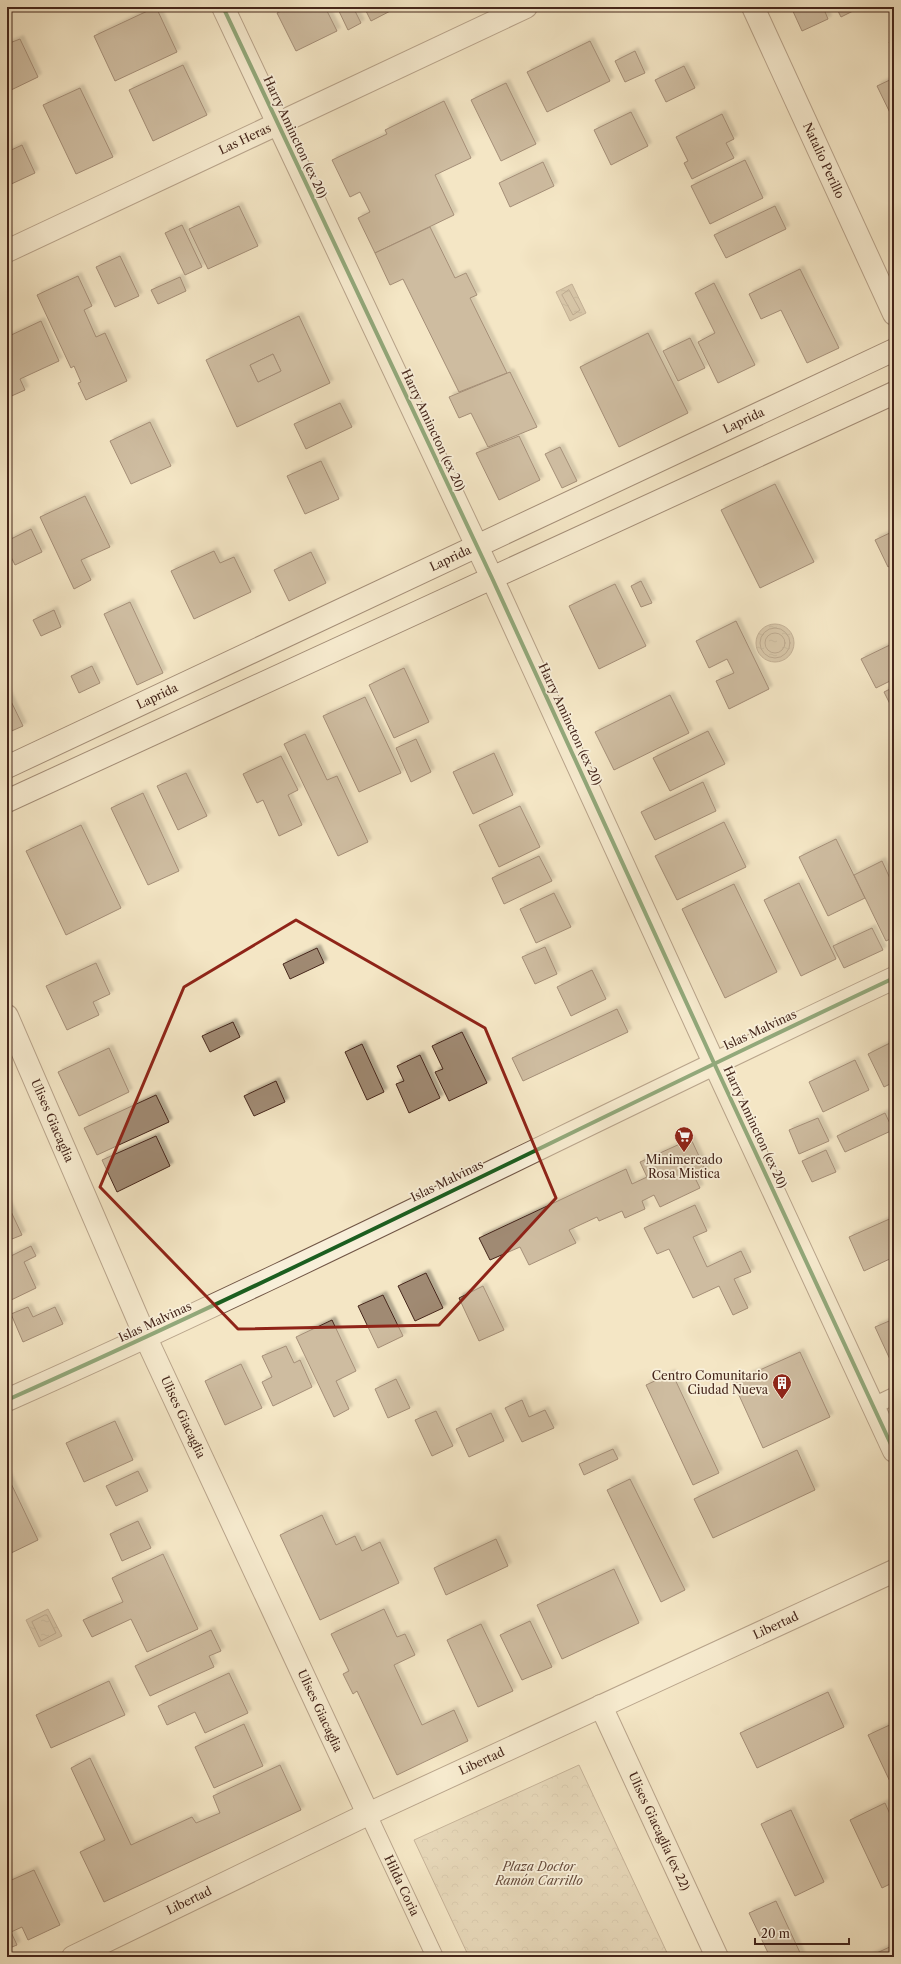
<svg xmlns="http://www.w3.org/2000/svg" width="901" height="1964" font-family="'Libre Caslon Text',serif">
<defs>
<pattern id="forest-crowns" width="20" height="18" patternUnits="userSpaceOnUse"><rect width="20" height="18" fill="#d6c5a8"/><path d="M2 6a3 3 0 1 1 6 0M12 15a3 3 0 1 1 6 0" fill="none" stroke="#b9a990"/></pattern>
<pattern id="water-ripples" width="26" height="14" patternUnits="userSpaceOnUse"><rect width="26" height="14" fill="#b8a58b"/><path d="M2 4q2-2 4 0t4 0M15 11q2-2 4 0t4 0" fill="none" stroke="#978671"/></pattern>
<filter id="shadow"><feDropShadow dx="3.5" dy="-3.5" stdDeviation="1" flood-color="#0004"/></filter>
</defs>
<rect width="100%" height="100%" fill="#f4e6c5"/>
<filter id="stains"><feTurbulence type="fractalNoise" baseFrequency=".005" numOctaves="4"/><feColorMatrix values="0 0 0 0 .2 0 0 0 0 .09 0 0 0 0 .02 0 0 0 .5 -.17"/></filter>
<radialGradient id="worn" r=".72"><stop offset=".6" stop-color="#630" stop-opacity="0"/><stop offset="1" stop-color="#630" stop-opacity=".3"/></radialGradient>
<!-- forest -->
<polygon fill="url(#forest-crowns)" stroke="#8e7662" points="579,1765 669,1957 469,1957 414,1840"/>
<!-- water -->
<g fill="url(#water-ripples)" stroke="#8a725e">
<polygon points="572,284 586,313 570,321 556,292"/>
<circle cx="775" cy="643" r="19"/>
<polygon points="48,1609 62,1636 39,1647 26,1620"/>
</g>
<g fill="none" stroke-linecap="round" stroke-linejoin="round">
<!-- shore -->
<g stroke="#7e6653" stroke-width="1">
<polygon points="569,290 580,310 573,315 562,295"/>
<circle cx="775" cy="643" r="15"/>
<circle cx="775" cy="643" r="10"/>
<polygon points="45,1615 47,1615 56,1633 41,1641 32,1622"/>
</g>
</g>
<!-- building -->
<g fill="#a08a73" stroke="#45261b" fill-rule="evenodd" filter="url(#shadow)">
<polygon points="156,7 177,52 115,81 94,36"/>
<polygon points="289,7 325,7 337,31 296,51 277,13"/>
<polygon points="337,7 353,7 361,23 348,30"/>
<polygon points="364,7 398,7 371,21"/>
<polygon points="791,7 823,7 828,19 802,31"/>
<polygon points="836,7 861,7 841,17"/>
<polygon points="20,39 38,77 9,91 7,86 7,44"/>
<polygon points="894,39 894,51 889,42"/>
<polygon points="590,41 610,81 547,112 527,72"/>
<polygon points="635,51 645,73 625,82 615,61"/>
<polygon points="183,65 207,115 153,141 129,90"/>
<polygon points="684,66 695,88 666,102 655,80"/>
<polygon points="894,78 894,121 877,86"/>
<polygon points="506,83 536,144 501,161 471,100"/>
<polygon points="80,88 113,157 76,174 43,105"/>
<polygon points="444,101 471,158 435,175 454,215 375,253 358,218 370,212 360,192 350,197 332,160 387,134 385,130"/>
<polygon points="631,112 648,146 611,165 594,130"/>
<polygon points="722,114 734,139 726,143 734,158 692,179 684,163 688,161 676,137"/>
<polygon points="22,145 35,173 7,186 7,152"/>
<polygon points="745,160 763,198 710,224 691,186"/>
<polygon points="543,162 554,186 510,207 499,183"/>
<polygon points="239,206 258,246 208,269 189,229"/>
<polygon points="775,206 786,229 726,258 714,235"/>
<polygon points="182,225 202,267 185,275 165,233"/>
<polygon points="430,227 455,278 466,273 477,295 470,298 507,373 459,392 403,279 390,285 375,253"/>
<polygon points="120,256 139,296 115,307 96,267"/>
<polygon points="800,269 839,348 807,363 781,310 761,319 749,294"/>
<polygon points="78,276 92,306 84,310 96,337 105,333 127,381 86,400 78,383 81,382 74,366 71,368 37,295"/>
<polygon points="180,277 186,291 158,304 151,290"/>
<polygon points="714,283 755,365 718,383 698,342 715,333 695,293"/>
<path d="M 299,316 L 330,383 L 237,427 L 206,360 ZM 273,354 L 281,371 L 258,382 L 250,365 Z"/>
<polygon points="41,321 59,361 20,379 25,390 7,398 7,337"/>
<polygon points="648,333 688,413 619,447 580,367"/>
<polygon points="690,338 705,368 678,381 663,351"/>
<polygon points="273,354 281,371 258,382 250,365"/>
<polygon points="510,372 537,427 488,447 471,413 459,418 449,397"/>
<polygon points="340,403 352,427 306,449 294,424"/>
<polygon points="150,422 171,466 131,484 110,441"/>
<polygon points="519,436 540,480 499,500 476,453"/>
<polygon points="560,447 577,481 562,488 545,454"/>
<polygon points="321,461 339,499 305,514 287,476"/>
<polygon points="775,484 814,562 760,588 721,510"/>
<polygon points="85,496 110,547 81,560 91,580 74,589 40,517"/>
<polygon points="31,529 42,552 15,565 7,549 7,541"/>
<polygon points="894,531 894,564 888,567 875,540"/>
<polygon points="214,551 220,563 234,557 251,592 194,619 171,571"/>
<polygon points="311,552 326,583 289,601 274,570"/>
<polygon points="641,581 652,603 641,607 631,586"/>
<polygon points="615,584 646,646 599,669 569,606"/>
<polygon points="130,602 163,673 137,685 104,614"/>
<polygon points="54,610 61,627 41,636 33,620"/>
<polygon points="736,621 769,689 729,709 716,681 734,673 727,659 709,668 696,641"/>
<polygon points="894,643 894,679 876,688 861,659"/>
<polygon points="92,666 100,683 79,693 71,676"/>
<polygon points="404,668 429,722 394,738 369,685"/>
<polygon points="894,687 894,712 884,692"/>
<polygon points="7,693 23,726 7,733"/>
<polygon points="670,695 689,733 614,770 595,732"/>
<polygon points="365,697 401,773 359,792 323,716"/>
<polygon points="708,731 725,764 670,791 653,758"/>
<polygon points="305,734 327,780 337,776 368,842 338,856 284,744"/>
<polygon points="416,739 431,772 411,782 396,748"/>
<polygon points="494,753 513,795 473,814 453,772"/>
<polygon points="281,756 298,790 288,795 302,825 279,836 263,800 257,803 243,774"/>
<polygon points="186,773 207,816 178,830 157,786"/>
<polygon points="703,782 716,811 655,840 641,812"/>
<polygon points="143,793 179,871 148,885 111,808"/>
<polygon points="520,806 540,847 499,867 479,825"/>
<polygon points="724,822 746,867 677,900 655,856"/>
<polygon points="81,825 121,908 66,935 26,851"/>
<polygon points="836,839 865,898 828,916 799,857"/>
<polygon points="539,856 552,881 504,904 492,878"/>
<polygon points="882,861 894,887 894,937 886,941 854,875"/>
<polygon points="799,883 836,959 801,976 764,900"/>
<polygon points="734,884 777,972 725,998 682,909"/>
<polygon points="554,893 571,927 536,943 520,909"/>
<polygon points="872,928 883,950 844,968 833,946"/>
<polygon points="545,947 557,974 535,984 522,957"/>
<polygon points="317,948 324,963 290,979 283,964"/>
<polygon points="96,963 110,994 93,1002 99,1015 67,1030 46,986"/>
<polygon points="592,970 606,999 571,1016 557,987"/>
<polygon points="617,1009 628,1032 523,1081 512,1058"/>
<polygon points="233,1022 240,1037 210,1052 202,1036"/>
<polygon points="462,1032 487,1083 449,1101 435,1072 443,1069 432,1046"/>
<polygon points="894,1041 894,1082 884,1087 868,1054"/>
<polygon points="362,1044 384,1092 367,1100 345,1052"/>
<polygon points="109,1048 129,1092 79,1116 58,1072"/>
<polygon points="420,1055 440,1098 409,1113 396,1084 404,1081 397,1066"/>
<polygon points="855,1060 869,1090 823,1112 809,1082"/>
<polygon points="276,1081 285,1102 254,1116 244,1096"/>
<polygon points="156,1095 169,1122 97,1155 84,1128"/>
<polygon points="885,1113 893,1130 845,1152 837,1136"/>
<polygon points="818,1118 829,1141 799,1154 789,1130"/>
<polygon points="156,1136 170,1166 117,1192 102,1160"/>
<polygon points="691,1139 706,1171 694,1176 700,1188 660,1207 654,1195 642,1201 645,1209 625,1218 622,1211 599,1221 597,1217 569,1230 576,1243 529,1265 520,1247 490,1260 479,1238 626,1169 632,1184 647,1177 640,1162"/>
<polygon points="826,1150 836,1172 812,1182 802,1161"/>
<polygon points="7,1203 22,1235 7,1241"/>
<polygon points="695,1205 707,1231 693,1237 707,1267 741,1251 751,1272 734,1279 748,1308 733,1315 719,1286 693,1298 669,1249 657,1254 644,1228"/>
<polygon points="894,1217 894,1257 864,1271 849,1237"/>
<polygon points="31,1246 36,1256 24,1262 36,1288 7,1302 7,1258"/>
<polygon points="426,1273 443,1308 415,1321 398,1286"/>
<polygon points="483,1286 504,1330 479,1341 459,1298"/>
<polygon points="383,1295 403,1336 378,1348 358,1306"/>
<polygon points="28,1307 33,1317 55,1307 63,1324 23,1342 11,1314"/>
<polygon points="894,1319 894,1368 875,1327"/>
<polygon points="332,1320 356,1371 336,1381 349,1409 334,1417 296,1337"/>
<polygon points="286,1346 294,1363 300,1360 312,1387 273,1406 262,1382 272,1377 262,1356"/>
<polygon points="800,1352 830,1417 763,1448 733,1382"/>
<polygon points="241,1364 262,1408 225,1425 205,1381"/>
<polygon points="672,1373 719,1473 693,1485 646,1385"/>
<polygon points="396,1379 410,1408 388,1418 375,1389"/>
<polygon points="522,1400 529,1417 545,1410 554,1428 522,1442 505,1408"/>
<polygon points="436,1411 453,1446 432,1456 415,1420"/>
<polygon points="491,1413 504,1441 469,1457 456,1429"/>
<polygon points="115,1421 133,1460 84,1482 66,1443"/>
<polygon points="613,1449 618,1459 584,1475 579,1464"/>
<polygon points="797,1450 815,1490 713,1538 694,1499"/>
<polygon points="138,1471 148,1491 116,1506 106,1486"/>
<polygon points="7,1475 38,1540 7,1555"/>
<polygon points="630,1479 685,1590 661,1602 607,1490"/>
<polygon points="322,1515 336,1545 355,1536 362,1551 380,1542 399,1583 320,1620 280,1535"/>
<polygon points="138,1521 151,1548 122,1561 110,1534"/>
<polygon points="496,1539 508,1566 446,1595 434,1568"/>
<polygon points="163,1554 198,1629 147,1652 131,1619 92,1637 83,1620 123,1602 112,1578"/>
<polygon points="614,1569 639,1623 562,1659 537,1605"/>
<polygon points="384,1609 397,1637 405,1634 415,1655 394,1665 422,1725 454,1710 468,1741 397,1775 357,1691 353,1694 343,1674 349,1671 331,1634"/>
<polygon points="530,1621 552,1667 522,1680 500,1635"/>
<polygon points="481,1624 513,1691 478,1707 447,1640"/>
<polygon points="211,1630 221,1651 209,1656 214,1667 150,1696 135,1666"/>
<polygon points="229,1673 248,1713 205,1733 195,1712 167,1725 158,1706"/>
<polygon points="109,1681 125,1715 51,1748 36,1715"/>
<polygon points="828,1692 844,1727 757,1768 740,1733"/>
<polygon points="894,1723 894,1790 868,1735"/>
<polygon points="244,1724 263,1766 214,1788 195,1747"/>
<polygon points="90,1758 131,1845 192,1817 196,1823 220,1813 213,1796 280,1765 301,1810 104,1902 80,1852 105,1840 71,1768"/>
<polygon points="885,1803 894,1823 894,1882 882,1888 850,1820"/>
<polygon points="791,1810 824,1882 795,1896 761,1824"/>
<polygon points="34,1870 60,1925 28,1940 22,1927 11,1932 17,1945 7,1949 7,1882"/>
<polygon points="776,1901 802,1957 770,1957 749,1913"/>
<polygon points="894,1945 894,1957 868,1957"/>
</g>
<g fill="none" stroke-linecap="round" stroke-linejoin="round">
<defs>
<g id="lane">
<polyline points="873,1406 894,1396"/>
<path id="s1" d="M 368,1814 L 435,1957"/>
</g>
<g id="street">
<polyline points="223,7 492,578 714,1063 894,1451"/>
<path id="s2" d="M 753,7 L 894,314"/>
<path id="s3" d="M 7,251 L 526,7"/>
<path id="s4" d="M 7,1016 L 146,1338 L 368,1814"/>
<path d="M 7,1400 C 306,1267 598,1117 894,978"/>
<path id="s5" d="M 601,1706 L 717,1957"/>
<path id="s6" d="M 73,1957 L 368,1814 L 894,1571"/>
</g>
<g id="secondary">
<path id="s7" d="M 7,767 L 894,350"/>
<polyline points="7,801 894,393"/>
</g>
</defs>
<!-- lane casing -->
<use href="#lane" stroke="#715646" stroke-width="18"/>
<!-- street casing -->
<use href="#street" stroke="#715646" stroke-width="24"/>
<!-- secondary casing -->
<use href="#secondary" stroke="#45261b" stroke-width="24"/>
<!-- lane -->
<use href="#lane" stroke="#f8efd9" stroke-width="16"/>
<!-- street -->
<use href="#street" stroke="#f8efd9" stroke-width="22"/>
<!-- secondary -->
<use href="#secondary" stroke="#f8efd9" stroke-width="22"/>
<defs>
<g id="cycleway">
<polyline points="223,7 492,578 714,1063 894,1451"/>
<path d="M 7,1400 C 306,1267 598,1117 894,978"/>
</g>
</defs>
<!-- cycleway casing -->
<use href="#cycleway" stroke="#f8efd9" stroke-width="6"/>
<!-- cycleway -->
<use href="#cycleway" stroke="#1b5e20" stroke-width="4"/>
</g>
<!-- marked area -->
<path d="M0 0H901V1964H0ZM 296,920 L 485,1028 L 556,1198 L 439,1325 L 238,1329 L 100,1187 L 184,987 Z" fill="#f4e6c5" fill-opacity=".55" fill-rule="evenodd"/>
<path fill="none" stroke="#8f2418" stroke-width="3" stroke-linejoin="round" d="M 296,920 L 485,1028 L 556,1198 L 439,1325 L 238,1329 L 100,1187 L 184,987 Z"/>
<!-- icons -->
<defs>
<symbol id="supermarket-pin" viewBox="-11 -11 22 30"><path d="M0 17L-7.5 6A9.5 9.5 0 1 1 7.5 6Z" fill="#8f2418" stroke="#f8efd9"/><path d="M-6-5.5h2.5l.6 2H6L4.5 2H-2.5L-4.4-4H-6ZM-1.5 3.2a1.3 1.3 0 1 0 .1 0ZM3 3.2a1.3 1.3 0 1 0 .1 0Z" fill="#fff"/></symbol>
<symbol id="building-pin" viewBox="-11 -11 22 30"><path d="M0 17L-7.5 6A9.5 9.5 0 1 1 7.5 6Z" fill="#8f2418" stroke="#f8efd9"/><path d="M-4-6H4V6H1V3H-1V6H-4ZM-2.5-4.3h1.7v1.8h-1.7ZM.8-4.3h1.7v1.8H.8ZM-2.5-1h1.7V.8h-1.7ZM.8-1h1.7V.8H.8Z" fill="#fff"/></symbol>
</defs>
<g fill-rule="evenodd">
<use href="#supermarket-pin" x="673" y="1125" width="22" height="30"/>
<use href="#building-pin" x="771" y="1372" width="22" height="30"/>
</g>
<g text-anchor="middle" stroke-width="3.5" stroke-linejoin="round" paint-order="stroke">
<!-- street labels -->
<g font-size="12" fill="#45261b" stroke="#f8efd9">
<text transform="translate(295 137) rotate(65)" y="4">Harry Amincton (ex 20)</text>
<text dy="4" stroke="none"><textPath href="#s3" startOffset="263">Las Heras</textPath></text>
<text dy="4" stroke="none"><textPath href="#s2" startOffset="169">Natalio Perillo</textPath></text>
<text dy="4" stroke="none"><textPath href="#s7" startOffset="814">Laprida</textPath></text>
<text transform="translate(433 430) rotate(65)" y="4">Harry Amincton (ex 20)</text>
<text dy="4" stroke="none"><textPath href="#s7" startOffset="490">Laprida</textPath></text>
<text dy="4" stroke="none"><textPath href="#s7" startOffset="166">Laprida</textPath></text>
<text transform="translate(570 724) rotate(65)" y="4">Harry Amincton (ex 20)</text>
<text transform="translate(760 1030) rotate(-25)" y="4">Islas Malvinas</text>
<text dy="4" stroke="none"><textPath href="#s4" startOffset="114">Ulises Giacaglia</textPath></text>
<text transform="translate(755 1127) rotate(65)" y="4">Harry Amincton (ex 20)</text>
<text transform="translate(447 1181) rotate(-26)" y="4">Islas Malvinas</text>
<text transform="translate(155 1322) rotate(-25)" y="4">Islas Malvinas</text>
<text dy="4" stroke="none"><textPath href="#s4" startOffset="438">Ulises Giacaglia</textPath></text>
<text dy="4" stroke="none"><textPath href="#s6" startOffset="777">Libertad</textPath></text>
<text dy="4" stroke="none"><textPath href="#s4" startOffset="762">Ulises Giacaglia</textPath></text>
<text dy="4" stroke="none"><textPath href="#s6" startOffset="453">Libertad</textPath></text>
<text dy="4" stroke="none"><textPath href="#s5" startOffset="138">Ulises Giacaglia (ex 22)</textPath></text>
<text dy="4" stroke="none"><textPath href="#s1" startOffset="79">Hilda Coria</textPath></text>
<text dy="4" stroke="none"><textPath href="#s6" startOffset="129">Libertad</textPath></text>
</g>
<!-- poi labels -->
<g font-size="12" fill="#45261b" stroke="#f8efd9">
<text x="684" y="1164">Minimercado<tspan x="684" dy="14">Rosa Mistica</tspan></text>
<text x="768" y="1380" text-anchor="end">Centro Comunitario<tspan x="768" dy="14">Ciudad Nueva</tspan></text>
</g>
<!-- park labels -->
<g font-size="12" font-style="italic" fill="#694e3e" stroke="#f8efd9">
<text x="539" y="1871">Plaza Doctor<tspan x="539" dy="14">Ramón Carrillo</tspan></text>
</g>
</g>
<!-- margin -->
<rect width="901" height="1964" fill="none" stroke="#f4e6c5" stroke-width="24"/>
<rect x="8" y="8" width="885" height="1948" fill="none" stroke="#45261b" stroke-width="2"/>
<rect x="12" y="12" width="877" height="1940" fill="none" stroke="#45261b"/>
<!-- scale -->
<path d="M755 1938v6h94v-6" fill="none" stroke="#45261b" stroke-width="2"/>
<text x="761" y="1938" font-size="12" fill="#45261b" stroke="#f8efd9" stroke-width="3" paint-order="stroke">20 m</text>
<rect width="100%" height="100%" filter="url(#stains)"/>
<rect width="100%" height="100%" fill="url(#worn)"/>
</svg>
